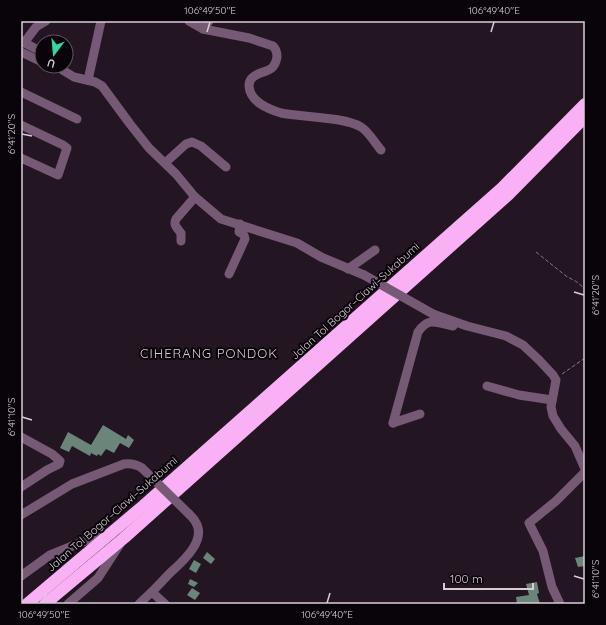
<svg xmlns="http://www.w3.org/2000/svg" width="606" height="625" font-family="Quicksand,sans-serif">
<rect width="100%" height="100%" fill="#241523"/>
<!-- building -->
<g fill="#6a857a">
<polygon points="103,425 126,439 128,435 134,440 129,448 120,443 114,453 106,449 101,456 98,454 97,456 91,453 90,456 72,446 69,452 60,448 68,432 91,445"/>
<polygon points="207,552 215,559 211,564 203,558"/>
<polygon points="585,556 585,566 578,567 575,558"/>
<polygon points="194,560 201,564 196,573 189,569"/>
<polygon points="190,579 198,583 194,587 188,584"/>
<polygon points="537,582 539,593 537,594 540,604 517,604 516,597 529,595 526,584"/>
<polygon points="192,588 200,593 195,600 187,595"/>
</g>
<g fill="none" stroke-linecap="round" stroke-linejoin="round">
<!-- path -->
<g stroke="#837682" stroke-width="1" stroke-dasharray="4 2" stroke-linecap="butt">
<polyline points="536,252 566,276 577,282 585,289"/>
<polyline points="562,374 585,358"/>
</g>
<!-- minor -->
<g stroke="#765974" stroke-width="9">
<path d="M 189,21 L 203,29 L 249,38 L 273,46 C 276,49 277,53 277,57 C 274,75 261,69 252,78 C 250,80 249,83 249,86 C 250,102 268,109 281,113 C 301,117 345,117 361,127 C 369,132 375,143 381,150"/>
<polyline points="203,29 209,21"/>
<polyline points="21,41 42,52"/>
<polyline points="24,43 36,27 46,21"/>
<polyline points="21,52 42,62"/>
<polyline points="58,66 64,71 74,77 95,82 102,86 130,124 149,148 176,174 195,197 221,219 297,243 321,257 364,275"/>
<polyline points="88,80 101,21"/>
<polyline points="21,92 77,119"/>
<polyline points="21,125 63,145 67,148 58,175 21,158"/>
<polyline points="165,163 186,144 192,142 201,146 226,167"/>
<path d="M 181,241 L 181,233 C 177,228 173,225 176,219 L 195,197"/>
<polyline points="348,269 375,250"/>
<polyline points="229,274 245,239 244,235 239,232 240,224"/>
<polyline points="433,314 467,326 506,336 523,345 539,360 553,375 556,380 551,407 553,416 561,429 575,446 585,469"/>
<polyline points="487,386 519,395 552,400"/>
<path d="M 393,423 L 418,332 C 429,316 437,323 453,326"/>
<polyline points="393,423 420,414"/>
<polyline points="21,437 52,454 60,461 59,464 47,470 21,487"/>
<path d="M 21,515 L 72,484 L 124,464 C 131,463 136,464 142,468"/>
<polyline points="21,576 50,555 102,534 105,538"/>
<polyline points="152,592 165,604"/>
<polyline points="68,604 98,578 120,544"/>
<path d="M 139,604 C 150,594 160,584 170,573 C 182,562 208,540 195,521 C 194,519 191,516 189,514"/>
<polyline points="560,604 552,587 543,551 529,523 556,501 585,472"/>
</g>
<!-- highway -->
<g stroke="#fab0f4" stroke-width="12">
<polyline points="27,604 143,506 502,188 585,104"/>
<polyline points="45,604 124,538 508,195 585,117"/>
</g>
<!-- minor-bridge -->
<g stroke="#765974" stroke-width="9">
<polyline points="364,275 433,314"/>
<polyline points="142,468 189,514"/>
</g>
</g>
<!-- ticks -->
<path fill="none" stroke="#d8cdd7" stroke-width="1.5" d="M 207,32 L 210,22M 491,32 L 494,22M 22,134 L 32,136M 574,292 L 584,295M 22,417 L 32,420M 574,576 L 584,579M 44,603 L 46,593M 327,603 L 330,593"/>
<g text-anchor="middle" stroke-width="4" stroke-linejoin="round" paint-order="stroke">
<!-- street labels -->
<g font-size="11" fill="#d8cdd7" stroke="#090409">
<text transform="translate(355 301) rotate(-42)" y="4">Jalan Tol Bogor–Ciawi–Sukabumi</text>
<text transform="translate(112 514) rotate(-41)" y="4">Jalan Tol Bogor–Ciawi–Sukabumi</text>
</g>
<!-- quarter labels -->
<g font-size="13" letter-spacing="1" fill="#d8cdd7" stroke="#090409">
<text x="209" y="358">CIHERANG PONDOK</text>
</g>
</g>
<!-- border -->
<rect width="606" height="625" fill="none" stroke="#090409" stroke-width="44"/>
<!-- north arrow -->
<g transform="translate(54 54) rotate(196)"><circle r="19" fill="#090409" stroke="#5c545b"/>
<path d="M0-3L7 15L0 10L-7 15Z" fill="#36d4a7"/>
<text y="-6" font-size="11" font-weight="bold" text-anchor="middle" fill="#d8cdd7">U</text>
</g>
<!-- scale -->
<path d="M444 583v6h89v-6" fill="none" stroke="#d8cdd7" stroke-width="2"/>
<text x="450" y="583" font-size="12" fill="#d8cdd7" stroke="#090409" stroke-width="3" paint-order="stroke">100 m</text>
<rect x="22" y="22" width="562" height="581" fill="none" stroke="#d8cdd7" stroke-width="1.5"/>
<g font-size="10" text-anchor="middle" fill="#d8cdd7">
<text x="210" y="14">106°49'50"E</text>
<text x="494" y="14">106°49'40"E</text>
<text transform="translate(11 134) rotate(-90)" y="4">6°41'20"S</text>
<text transform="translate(595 295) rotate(-90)" y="4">6°41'20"S</text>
<text transform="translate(11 417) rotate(-90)" y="4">6°41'10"S</text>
<text transform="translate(595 579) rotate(-90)" y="4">6°41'10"S</text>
<text x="44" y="618">106°49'50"E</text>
<text x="327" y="618">106°49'40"E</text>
</g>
</svg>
